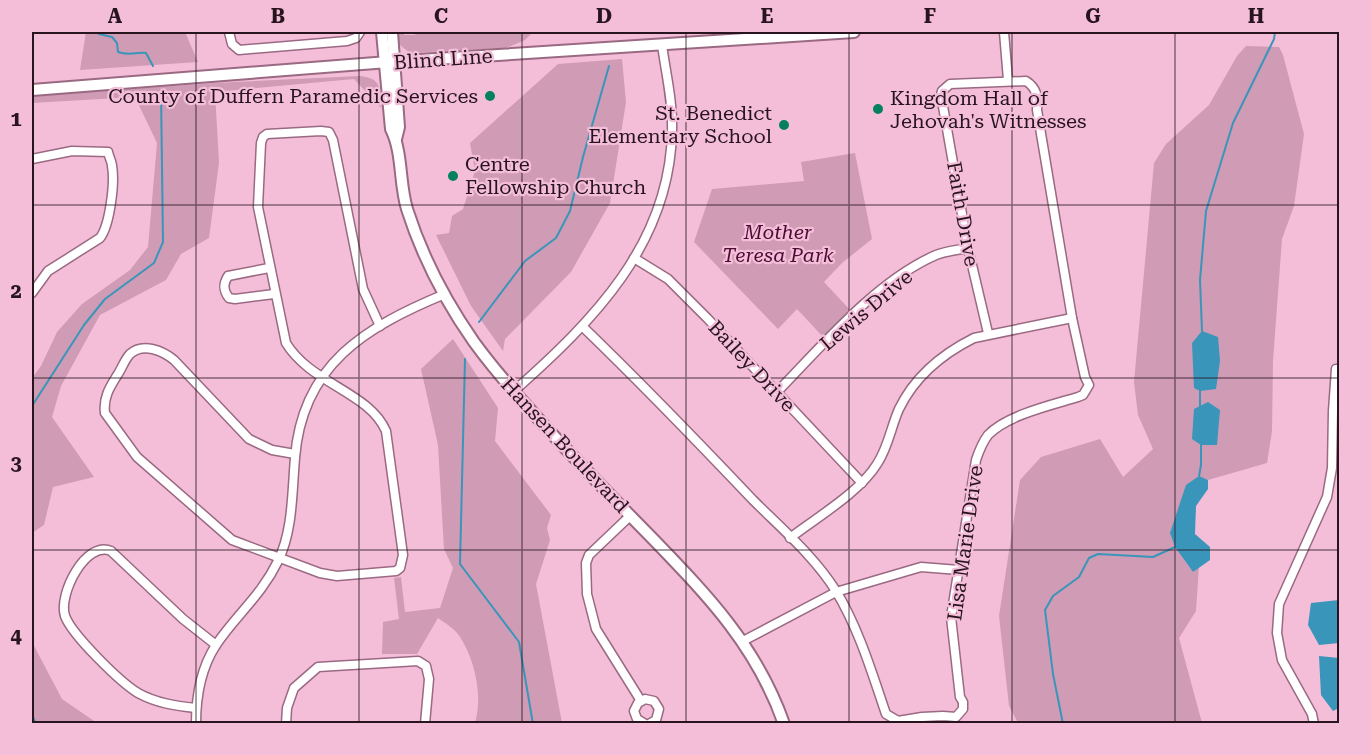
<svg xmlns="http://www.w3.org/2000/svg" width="1371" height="755" font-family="'Roboto Serif',serif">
<rect width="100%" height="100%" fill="#f4bed9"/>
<!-- green -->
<g fill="#cf9bb5">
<polygon points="86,32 185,32 198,62 80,70"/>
<polygon points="396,32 403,32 404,35 414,35 421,32 533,32 525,40 506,48 410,53 400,45"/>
<polygon points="1246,46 1279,47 1283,55 1304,134 1294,206 1282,239 1273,361 1272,431 1267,463 1208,480 1198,476 1172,537 1175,547 1193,572 1199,566 1196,611 1179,638 1202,723 1018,723 1009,706 999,616 1020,480 1041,457 1100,439 1123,477 1153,449 1138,415 1134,382 1154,163 1166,144 1209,105 1237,56"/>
<polygon points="622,59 626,102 610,203 571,272 505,339 503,351 471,306 436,235 449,233 452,216 463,209 475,171 470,143 558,64"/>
<path d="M 359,76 C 382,78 380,88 381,108 L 354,79 L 215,92 L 219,163 L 209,238 L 181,254 L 166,280 L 100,315 L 61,386 L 52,417 L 94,477 L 53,487 L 44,525 L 32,533 L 32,378 L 41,366 L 57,332 L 82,304 L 130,270 L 148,247 L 157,143 L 135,97 L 32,103 L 32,96 L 215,83 Z"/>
<polygon points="855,153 872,239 842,263 824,282 851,311 824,338 797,309 778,329 694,242 712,189 804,181 801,162"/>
<path d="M 453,339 L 498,408 L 495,441 L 551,515 L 547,528 L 550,540 L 536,584 L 562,723 L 475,723 C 483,696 475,660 460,637 C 455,629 445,623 438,618 L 417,654 L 382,654 L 383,622 L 399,619 L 394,578 L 401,577 L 405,612 L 440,608 L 453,568 L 444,549 L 438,445 L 421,369 Z"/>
<polygon points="32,642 62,699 97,723 32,723"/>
</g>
<!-- water -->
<g fill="#3995b9">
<polygon points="1202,331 1218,337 1220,361 1216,389 1200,391 1194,388 1192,343"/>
<polygon points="1208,402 1220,410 1217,445 1201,445 1192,439 1194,409"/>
<polygon points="1199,476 1208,480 1208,489 1196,506 1195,534 1210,547 1210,560 1193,572 1175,547 1170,533 1186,485"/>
<polygon points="1339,600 1339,643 1319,645 1308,625 1311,603"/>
<polygon points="1319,656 1339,658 1339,708 1333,711 1321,695"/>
</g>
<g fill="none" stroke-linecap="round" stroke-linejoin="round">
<!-- stream -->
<g stroke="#3995b9" stroke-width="2">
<path d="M 96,32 L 99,34 L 112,37 L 117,43 L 118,52 C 129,56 136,52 146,53 L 153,66"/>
<polyline points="479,322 525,261 556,238 570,211 583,157 609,66"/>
<polyline points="1202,331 1200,280 1206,211 1233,123 1274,39 1275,32"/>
<polyline points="465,359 460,564 519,642 533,724"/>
<polyline points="1200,391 1200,406"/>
<polyline points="32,406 84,325 105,299 154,263 163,242 161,92"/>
<polyline points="1199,476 1201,465 1201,445"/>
<polyline points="32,715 36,724"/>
<polyline points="1063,724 1053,674 1045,610 1053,596 1079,577 1089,558 1098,554 1153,557 1175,547"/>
</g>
<defs>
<g id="minor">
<polyline points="229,32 232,44 239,50 347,41 356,38 360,32"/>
<polyline points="1004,32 1008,80"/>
<path d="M 32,159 L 72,151 L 108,152 C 109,157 112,162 112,166 C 115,182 110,225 100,238 L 48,271 L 32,293"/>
<polyline points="634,258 668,279 707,318 862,483"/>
<path d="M 269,268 L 228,276 C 223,284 223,290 229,298 L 235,299 L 274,294"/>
<path d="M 583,327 C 641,383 697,441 753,500 C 782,529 814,556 836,591 C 859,629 872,673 886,714 L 898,721 L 922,717 L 943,716 L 956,717 L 963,709 L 963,702 L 960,697 L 951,617 L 976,460 C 979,451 982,443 988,435 C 1007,415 1052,405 1078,397 L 1083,395 L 1089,385 L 1085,377 L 1072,318 L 1037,110 C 1038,97 1037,88 1026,81 L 950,84 L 942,91 L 941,95 L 968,248 L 988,333"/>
<path d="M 514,391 C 593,321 670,244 672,131 C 673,102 666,74 662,45"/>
<path d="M 777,392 C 822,346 876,281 936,255 C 946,251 958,250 968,248"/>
<path d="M 295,454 L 272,450 L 249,439 L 174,360 C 163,351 143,342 130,354 C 125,359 122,368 118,374 C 110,387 103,397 105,413 L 137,457 L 232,540 L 320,573 L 337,576 L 396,571 L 400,568 L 403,555 L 386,431 C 369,392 311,384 286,343 L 258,207 L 261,143 L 263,137 L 267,134 L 321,131 L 329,132 L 333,140 L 363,289 L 380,326"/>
<polyline points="630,516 589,555 586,563 587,594 596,629 641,701"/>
<path d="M 790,538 C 816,518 860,492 877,464 C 888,448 891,427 899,409 C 915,376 942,354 974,338 L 1072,318"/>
<polyline points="743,641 836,592 921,567 959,570"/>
<path d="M 196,708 C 176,706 156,703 138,693 C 120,682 72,635 65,616 C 58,594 86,540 111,551 L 183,619 L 216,645"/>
<path d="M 196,724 C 196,697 201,668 216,645 C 236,615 261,596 278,561 C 293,531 292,492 295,458 C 302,365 365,327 445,294"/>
<polyline points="286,724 287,708 294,688 318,667 418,661 426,666 429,679 425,724"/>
<polyline points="645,724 637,719 634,711 638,703 645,699 654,701 659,709 656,720 649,724"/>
<polyline points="1314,724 1312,714 1282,660 1277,633 1279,604 1327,497 1332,468 1333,411 1336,369"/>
</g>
<g id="tertiary">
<path d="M 382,32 L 391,129 C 403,153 399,183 407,209 C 422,256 446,302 474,342 C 490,364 508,385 526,405 C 567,452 611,496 654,540 C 709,597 757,647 784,724"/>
<polyline points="392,32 399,127 396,139"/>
<polyline points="32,90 388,62 854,32"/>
</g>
</defs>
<!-- minor casing -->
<use href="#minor" stroke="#9a6982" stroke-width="11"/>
<!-- tertiary casing -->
<use href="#tertiary" stroke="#9a6982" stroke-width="14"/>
<!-- minor -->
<use href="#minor" stroke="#fff" stroke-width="8"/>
<!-- tertiary -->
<use href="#tertiary" stroke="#fff" stroke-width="10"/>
</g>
<!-- grid -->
<path fill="none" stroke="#27141e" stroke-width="1.5" stroke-opacity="0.55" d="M 196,32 L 196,724M 359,32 L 359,724M 522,32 L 522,724M 686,32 L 686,724M 849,32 L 849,724M 1012,32 L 1012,724M 1175,32 L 1175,724M 32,205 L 1340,205M 32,378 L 1340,378M 32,550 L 1340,550"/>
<!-- markers -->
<g fill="#058161" stroke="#f4bed9" stroke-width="2">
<circle cx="490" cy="96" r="6"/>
<circle cx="878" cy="109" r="6"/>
<circle cx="784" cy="125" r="6"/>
<circle cx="453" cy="176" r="6"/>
</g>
<g text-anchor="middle" stroke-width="4.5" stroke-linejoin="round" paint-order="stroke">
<!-- street labels -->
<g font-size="20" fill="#27141e" stroke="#f4bed9">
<text transform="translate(443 59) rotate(-4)" y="7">Blind Line</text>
<text transform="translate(963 214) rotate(80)" y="7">Faith Drive</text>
<text transform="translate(866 310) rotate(-40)" y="7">Lewis Drive</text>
<text transform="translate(752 366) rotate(47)" y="7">Bailey Drive</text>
<text transform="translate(565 445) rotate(47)" y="7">Hansen Boulevard</text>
<text transform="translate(965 543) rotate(-82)" y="7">Lisa Marie Drive</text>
</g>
<!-- poi labels -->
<g font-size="20" fill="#27141e" stroke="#f4bed9" text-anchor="end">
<text x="478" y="103">County of Duffern Paramedic Services</text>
<text x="890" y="105" text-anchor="start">Kingdom Hall of<tspan x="890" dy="23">Jehovah's Witnesses</tspan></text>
<text x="772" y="120">St. Benedict<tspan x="772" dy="23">Elementary School</tspan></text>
<text x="465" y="171" text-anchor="start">Centre<tspan x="465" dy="23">Fellowship Church</tspan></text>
</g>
<!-- park labels -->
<g font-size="20" font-style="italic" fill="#4c0b33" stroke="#f4bed9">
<text x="778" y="239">Mother<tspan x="778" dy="23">Teresa Park</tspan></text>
</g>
</g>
<!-- border -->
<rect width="1371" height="755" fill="none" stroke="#f4bed9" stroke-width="66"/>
<rect x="33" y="33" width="1305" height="689" fill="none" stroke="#27141e" stroke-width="2"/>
<g font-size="20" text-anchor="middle" font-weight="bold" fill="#27141e">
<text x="115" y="23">A</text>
<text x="278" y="23">B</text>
<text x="441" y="23">C</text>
<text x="604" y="23">D</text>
<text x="767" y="23">E</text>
<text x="930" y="23">F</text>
<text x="1093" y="23">G</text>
<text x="1256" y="23">H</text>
<text x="16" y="126">1</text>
<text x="16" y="298">2</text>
<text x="16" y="470">3</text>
<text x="16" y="643">4</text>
</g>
</svg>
